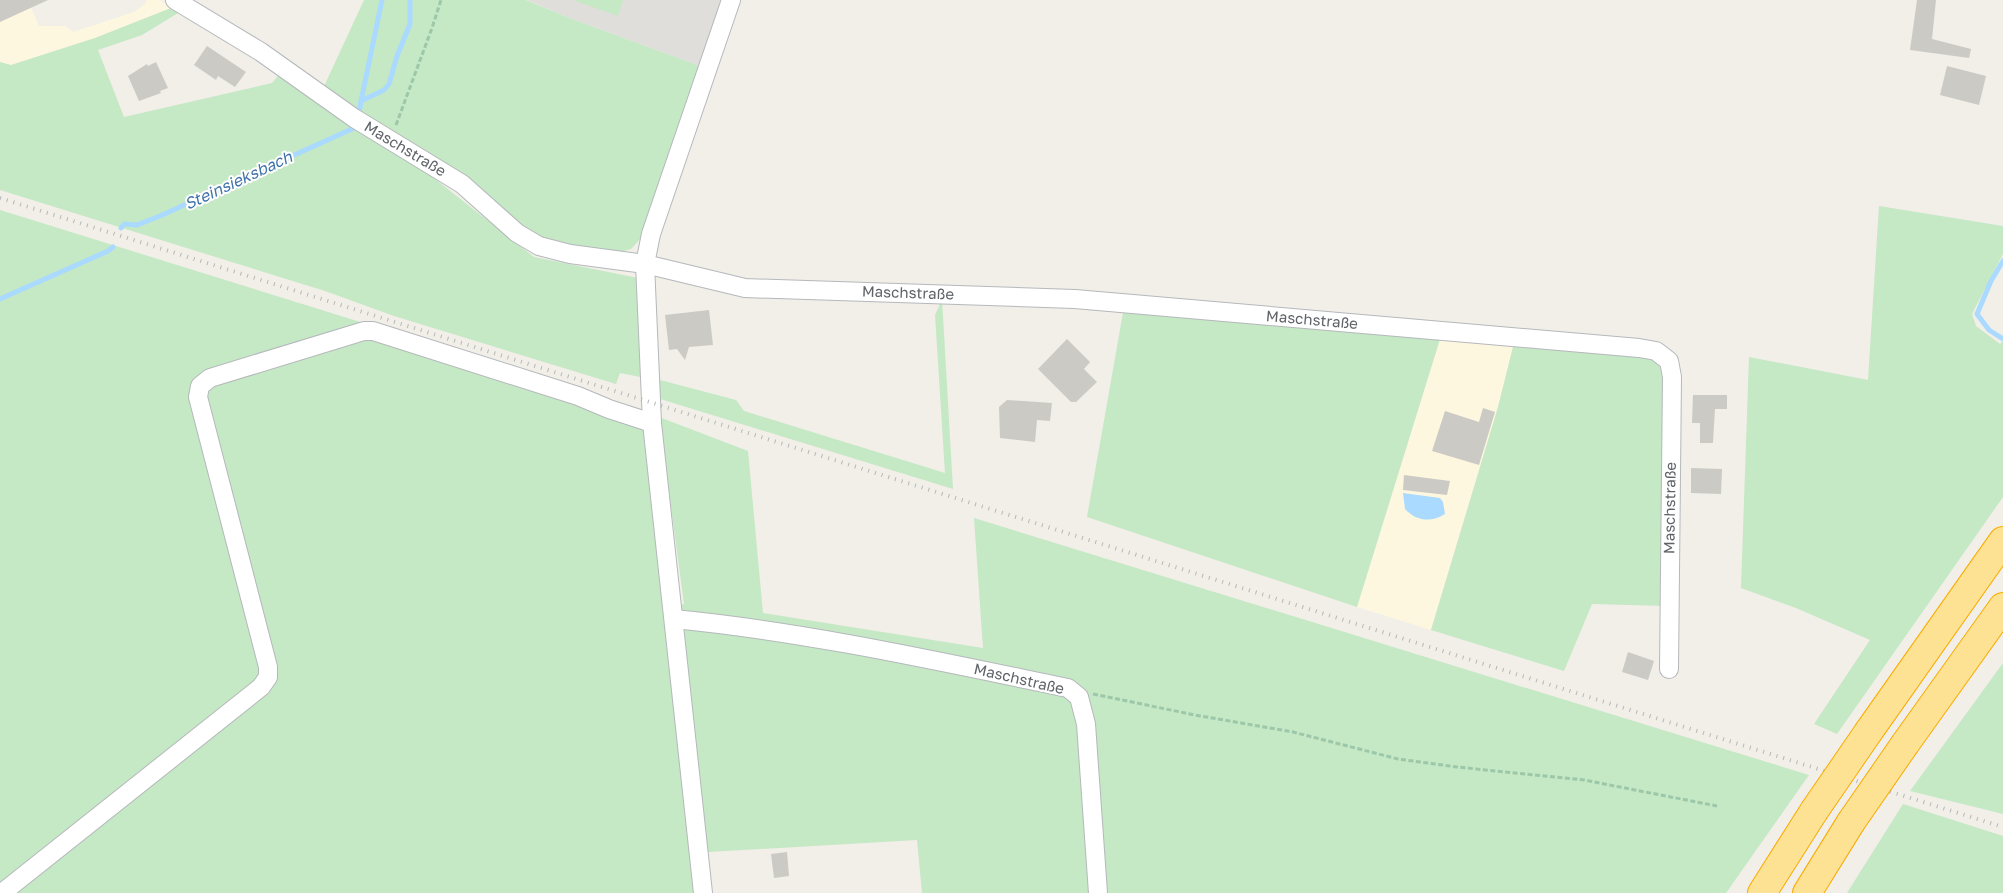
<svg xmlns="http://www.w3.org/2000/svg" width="2003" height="893" font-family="'Golos Text',sans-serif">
<rect width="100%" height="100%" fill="#f1efe8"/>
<!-- commercial -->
<g fill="#fef7e0">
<polygon points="0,0 28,0 39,26 65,26 73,32 134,12 145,4 147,0 160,0 171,8 95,38 11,65 0,62"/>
<polygon points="1440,339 1513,347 1498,407 1431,630 1357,607"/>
</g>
<!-- industrial -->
<polygon fill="#e0deda" points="527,0 723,0 700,66 572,19"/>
<!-- green -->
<g fill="#c5e8c5">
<polygon points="364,0 526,0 572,19 700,66 643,236 631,249 610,255 561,247 524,233 421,168 534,257 638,278 645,378 620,373 616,384 394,316 325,291 0,190 0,62 11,65 95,38 171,8 178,13 142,35 98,50 124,117 272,83 280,73 320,95"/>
<polygon points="573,0 623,0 618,16"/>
<polygon points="1879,206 2003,226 2003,254 1972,314 1976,326 2000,344 2003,341 2003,497 1837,734 1814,724 1870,640 1796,608 1741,588 1749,357 1868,380"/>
<polygon points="0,210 644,410 667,609 684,604 659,417 748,451 763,613 983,648 974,518 1809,775 1726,893 922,893 917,840 708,852 711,893 0,893"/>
<polygon points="942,299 953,489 657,398 660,380 736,400 744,411 945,473 935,315"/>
<polygon points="1124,307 1440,339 1357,607 1087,517"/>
<polygon points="1513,347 1564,349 1648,357 1659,364 1666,377 1665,606 1592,604 1564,671 1431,630 1498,407"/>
<polygon points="2003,663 2003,814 1910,791"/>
<polygon points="1903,804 2003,836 2003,893 1847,893"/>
</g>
<!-- water -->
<path fill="#aadaff" d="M 1403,493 L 1440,498 L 1443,502 L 1445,514 C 1431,523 1416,521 1405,509 Z"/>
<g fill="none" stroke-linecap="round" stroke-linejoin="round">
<!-- stream -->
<g stroke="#aadaff" stroke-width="5">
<polyline points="361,101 382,0"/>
<polyline points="359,114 361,101 384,90 389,84 397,56 410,24 410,0"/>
<polyline points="121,228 124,224 137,225 160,216 354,128"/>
<polyline points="2003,261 1991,281 1977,314 1989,330 2003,339"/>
<polyline points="0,299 108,251 113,247"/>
</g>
</g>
<!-- building -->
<g fill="#cccac5">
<polygon points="0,0 48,0 0,22"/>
<polygon points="1917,0 1936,0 1932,39 1971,49 1969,58 1910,50"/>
<polygon points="207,46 246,72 235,87 218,76 216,80 194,65"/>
<polygon points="156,62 168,88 160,91 161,93 139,101 128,76 147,64 148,66"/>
<polygon points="1947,66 1986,76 1979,105 1940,95"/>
<polygon points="709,310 713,345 689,347 685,360 677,349 669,350 665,315"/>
<polygon points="1067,339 1090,362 1084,369 1097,382 1076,402 1071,402 1038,369"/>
<polygon points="1693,395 1727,395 1727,409 1715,409 1713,443 1700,443 1700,423 1692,423"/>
<polygon points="1007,400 1052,403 1050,421 1037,420 1035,442 1000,438 999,407"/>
<polygon points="1483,408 1495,412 1479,465 1432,451 1445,411 1479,422"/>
<polygon points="1691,468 1722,469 1721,494 1691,493"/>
<polygon points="1404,475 1450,481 1447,495 1403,490"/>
<polygon points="1628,652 1654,661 1648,680 1622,672"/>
<polygon points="787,852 789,876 774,878 771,854"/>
</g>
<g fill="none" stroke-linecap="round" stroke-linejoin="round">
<defs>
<g id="minor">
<polyline points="175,0 261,52 354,118 462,184 517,233 539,246 570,254 645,264 745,288 1075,299 1639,348 1656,351 1669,361 1672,377 1669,669"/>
<path d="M 674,619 C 807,632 937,661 1068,688 L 1079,697 L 1086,724 L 1098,893"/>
<polyline points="2,893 261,687 268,677 268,667 198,397 200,386 210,378 364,331 373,331 578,396 609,409 652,423"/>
<polyline points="703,893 652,423 645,264 651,234 731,0"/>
</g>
<g id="motorway">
<polyline points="1869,731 2003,541"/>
<polyline points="1905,744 2003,607"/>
<polyline points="1762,893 1814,811"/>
<polyline points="1807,893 1851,822"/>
</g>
</defs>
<!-- minor casing -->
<use href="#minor" stroke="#b5b8bc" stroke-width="20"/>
<!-- motorway casing -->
<use href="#motorway" stroke="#f9ab00" stroke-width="30"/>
<!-- path -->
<g stroke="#9cc7a9" stroke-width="3" stroke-dasharray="5 2.5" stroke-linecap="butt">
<polyline points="396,125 432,28 441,0"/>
<polyline points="1093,694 1195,715 1293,732 1398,759 1457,767 1584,780 1717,806"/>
</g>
<!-- minor -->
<use href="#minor" stroke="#fff" stroke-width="18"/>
<!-- motorway -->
<use href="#motorway" stroke="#fde293" stroke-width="28"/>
<!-- rail -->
<polyline stroke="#b6b7b8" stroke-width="4" stroke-dasharray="1 6" stroke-linecap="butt" points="0,198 2003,827"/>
<defs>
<g id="motorway-bridge">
<polyline points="1814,811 1869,731"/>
<polyline points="1851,822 1905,744"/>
</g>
</defs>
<!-- motorway-bridge casing -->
<use href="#motorway-bridge" stroke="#f9ab00" stroke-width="30" stroke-linecap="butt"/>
<!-- motorway-bridge -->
<use href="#motorway-bridge" stroke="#fde293" stroke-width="28"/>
</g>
<g text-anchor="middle" stroke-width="4" stroke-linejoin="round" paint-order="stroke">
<!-- street labels -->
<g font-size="15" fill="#5f6368" stroke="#fff">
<text transform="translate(405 149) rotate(31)" y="5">Maschstraße</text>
<text transform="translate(908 293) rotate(2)" y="5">Maschstraße</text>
<text transform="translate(1312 320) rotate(5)" y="5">Maschstraße</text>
<text transform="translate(1670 508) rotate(-89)" y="5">Maschstraße</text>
<text transform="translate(1019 679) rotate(13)" y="5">Maschstraße</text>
</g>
<!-- water labels -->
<g font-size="16" font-style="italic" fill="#4174aa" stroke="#fff">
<text transform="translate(238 180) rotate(-25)" y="6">Steinsieksbach</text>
</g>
</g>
</svg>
